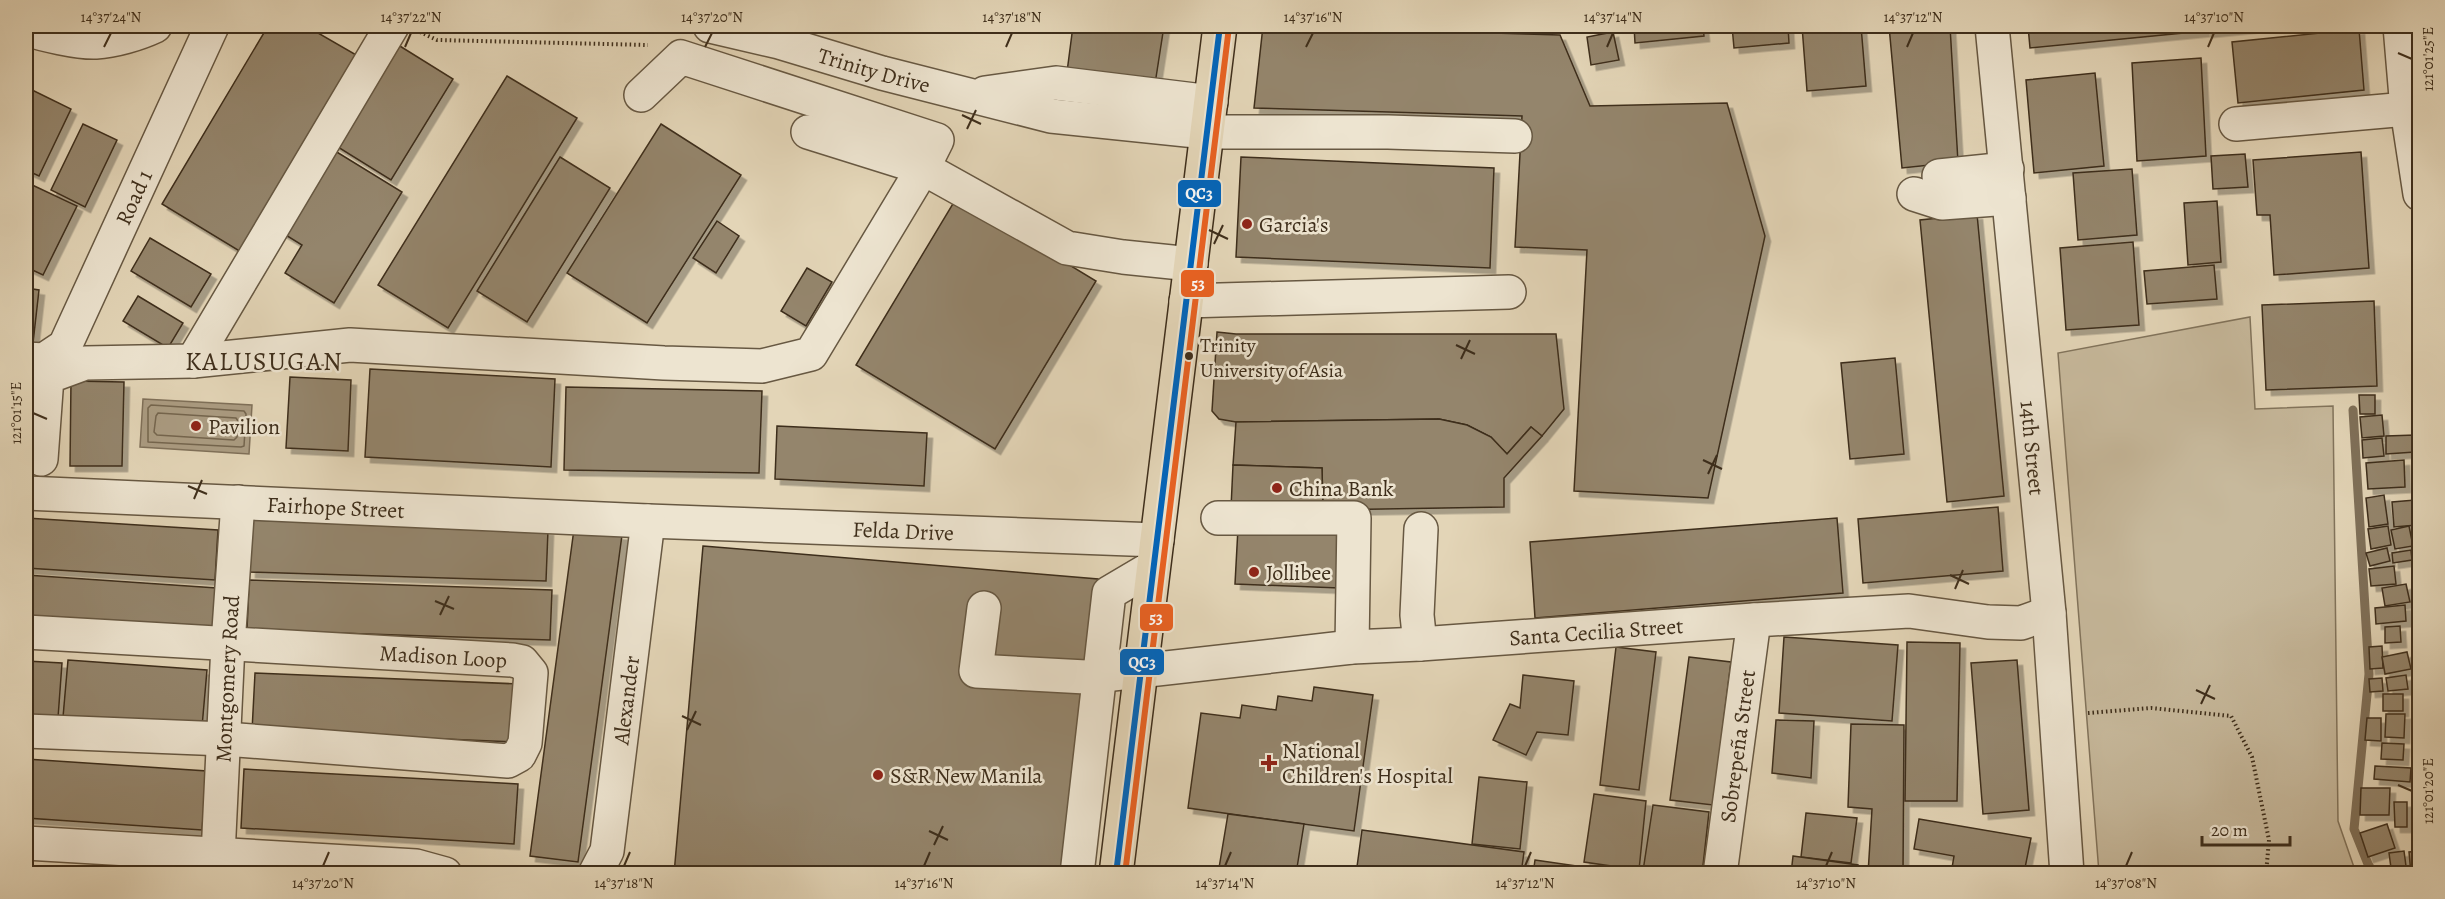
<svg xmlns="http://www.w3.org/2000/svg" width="2445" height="899" font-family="Alegreya,serif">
<defs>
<filter id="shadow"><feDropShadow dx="5.5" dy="5.5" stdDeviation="0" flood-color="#0004"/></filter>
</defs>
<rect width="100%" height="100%" fill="#e3d5b7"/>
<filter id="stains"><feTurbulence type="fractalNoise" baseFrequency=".00333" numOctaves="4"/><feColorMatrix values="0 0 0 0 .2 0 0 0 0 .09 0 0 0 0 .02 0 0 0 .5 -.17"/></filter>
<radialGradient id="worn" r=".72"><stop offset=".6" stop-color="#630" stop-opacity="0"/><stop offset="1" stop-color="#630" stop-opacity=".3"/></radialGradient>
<!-- green -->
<polygon fill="#c7b99c" stroke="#82745c" stroke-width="1.5" points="2250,317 2255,409 2333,406 2338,821 2356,873 2099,873 2058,353"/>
<!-- water -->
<polygon fill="#ab9c82" stroke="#7f7059" stroke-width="1.5" points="143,399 252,405 249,454 140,447"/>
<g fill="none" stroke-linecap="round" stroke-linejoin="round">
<!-- shore -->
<g stroke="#74654e" stroke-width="1.5">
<polygon points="151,405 244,411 246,414 244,446 241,447 148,442 148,408"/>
<polygon points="158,413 236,418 238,421 237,437 234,440 157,435 154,432 156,416"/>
</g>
<!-- stream -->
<polyline stroke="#7f7059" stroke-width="9" points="2353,410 2369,674 2354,829 2368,864 2374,874"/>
</g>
<!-- building -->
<g fill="#94856c" stroke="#3e2e1b" stroke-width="1.5" filter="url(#shadow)">
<polygon points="268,26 306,26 358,56 241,252 162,204"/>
<polygon points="1073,26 1164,26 1155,84 1067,72"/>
<polygon points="1263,26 1560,35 1590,106 1727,103 1765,236 1708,498 1574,491 1587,250 1515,247 1522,116 1254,108"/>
<polygon points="1634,26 1703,26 1704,36 1635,43"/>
<polygon points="1732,26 1788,26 1789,43 1734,48"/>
<polygon points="1802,26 1861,26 1866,86 1807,91"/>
<polygon points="1889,26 1950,26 1958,162 1902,168"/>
<polygon points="2028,26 2203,26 2204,31 2030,48"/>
<polygon points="2205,26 2266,26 2206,32"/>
<polygon points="2359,29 2364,90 2238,103 2232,42"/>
<polygon points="1613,32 1619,60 1591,65 1587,37"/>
<polygon points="395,43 453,79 391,180 333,144"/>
<polygon points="2201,58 2206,156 2137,161 2132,63"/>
<polygon points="2095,73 2104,166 2034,173 2026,80"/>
<polygon points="507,76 577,118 448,328 378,285"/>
<polygon points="26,87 71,109 39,176 26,170"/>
<polygon points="83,124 117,140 85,207 51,190"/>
<polygon points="661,124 741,175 647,323 567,273"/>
<polygon points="327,146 402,192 334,303 285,273 302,245 276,229"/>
<polygon points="2361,152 2369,268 2274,275 2270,215 2257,215 2253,160"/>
<polygon points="2245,154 2248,187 2213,189 2211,156"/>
<polygon points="560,157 610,188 527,322 477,291"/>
<polygon points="1241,157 1494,168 1490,268 1236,257"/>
<polygon points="2132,169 2137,235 2078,240 2073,173"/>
<polygon points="28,183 77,206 43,275 26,267 26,189"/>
<polygon points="957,197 1096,281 995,449 856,365"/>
<polygon points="2217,201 2221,262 2188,265 2184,203"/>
<polygon points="1977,214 2004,496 1947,502 1920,220"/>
<polygon points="717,221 739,236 716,273 693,258"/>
<polygon points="150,238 211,274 191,307 131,271"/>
<polygon points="2133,242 2139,325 2066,330 2060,248"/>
<polygon points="2214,265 2217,299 2147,304 2144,271"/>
<polygon points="807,268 832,282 806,326 781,311"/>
<polygon points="26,288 39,290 32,352 26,351"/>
<polygon points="138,296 183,323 168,348 123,321"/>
<polygon points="2374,301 2377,386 2266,390 2262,305"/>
<polygon points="1217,332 1236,334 1556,334 1564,409 1542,436 1531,427 1507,454 1491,437 1467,425 1439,419 1236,422 1219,419 1212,411"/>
<polygon points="1895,358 1904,454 1850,459 1841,363"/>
<polygon points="370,369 555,379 551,467 365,457"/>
<polygon points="290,377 351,380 348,451 286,448"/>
<polygon points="71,381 124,382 122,466 70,466"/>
<polygon points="566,387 762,391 759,473 564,470"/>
<polygon points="2359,395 2375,395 2375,414 2360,414"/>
<polygon points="2382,415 2384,436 2362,438 2360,417"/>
<polygon points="1439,419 1467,425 1491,437 1507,454 1531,427 1542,436 1504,478 1504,507 1323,510 1322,468 1233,465 1236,422"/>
<polygon points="777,426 927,433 924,486 775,479"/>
<polygon points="2415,435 2415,452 2386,454 2386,436"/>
<polygon points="2382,438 2384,456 2363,458 2362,440"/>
<polygon points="2404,460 2405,487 2368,489 2366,463"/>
<polygon points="1233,465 1322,468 1323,510 1231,508"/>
<polygon points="2384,495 2388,524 2369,527 2366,498"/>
<polygon points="2415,500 2417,525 2394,527 2392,502"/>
<polygon points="1998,507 2003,571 1863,583 1858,519"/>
<polygon points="26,518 218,530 215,580 26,568"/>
<polygon points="1837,518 1843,593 1535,618 1530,542"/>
<polygon points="252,520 548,530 546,581 250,572"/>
<polygon points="2388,526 2391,545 2371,549 2368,529"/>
<polygon points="2409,526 2413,546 2395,549 2391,530"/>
<polygon points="1238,528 1340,529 1339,588 1235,584"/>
<polygon points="574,529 622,535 578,862 530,856"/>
<polygon points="703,546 1098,579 1062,874 674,874"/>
<polygon points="2387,548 2390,561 2370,566 2366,553"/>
<polygon points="2411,550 2412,560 2393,563 2392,553"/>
<polygon points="2394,566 2396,584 2371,586 2369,569"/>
<polygon points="26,575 217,588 214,635 26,623"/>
<polygon points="249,580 552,590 550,640 247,630"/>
<polygon points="2406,584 2410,602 2385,606 2382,588"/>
<polygon points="2405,605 2406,621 2376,624 2375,608"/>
<polygon points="2400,626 2401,642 2385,643 2385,627"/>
<polygon points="1784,637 1898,645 1892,721 1779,713"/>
<polygon points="1907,642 1960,643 1957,801 1905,801"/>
<polygon points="2382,646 2383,668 2370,669 2369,647"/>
<polygon points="1616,647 1656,652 1639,790 1600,785"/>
<polygon points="2407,652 2411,669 2385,674 2382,657"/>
<polygon points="1689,657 1731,662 1713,805 1670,800"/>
<polygon points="68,660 207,670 202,727 63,717"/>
<polygon points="2017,660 2029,810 1983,814 1971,663"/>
<polygon points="26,661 62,663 58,718 26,716"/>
<polygon points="255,673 519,684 516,742 252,731"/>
<polygon points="1523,675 1574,681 1568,735 1537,732 1526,755 1493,740 1510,704 1520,708"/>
<polygon points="2406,675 2408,689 2388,691 2386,678"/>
<polygon points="2382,678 2383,691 2370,692 2369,679"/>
<polygon points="1314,687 1373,695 1354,831 1188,808 1201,713 1240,718 1242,705 1276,710 1278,696 1312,701"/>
<rect x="2383" y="694" width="20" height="17"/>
<polygon points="2386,714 2405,714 2404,738 2385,737"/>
<polygon points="2367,718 2381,718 2381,741 2365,740"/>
<polygon points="1776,720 1814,721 1811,778 1772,773"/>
<polygon points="1851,724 1904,725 1903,874 1868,874 1872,809 1848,807"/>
<polygon points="2382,743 2404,744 2403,760 2381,759"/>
<polygon points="26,759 207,771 202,830 26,818"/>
<polygon points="2375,766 2411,768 2410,782 2374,779"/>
<polygon points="244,769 518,784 514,844 241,828"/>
<polygon points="1479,777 1527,782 1520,849 1472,844"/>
<polygon points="2361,788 2390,788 2389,815 2360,815"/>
<polygon points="1594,794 1646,801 1639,870 1584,862"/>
<polygon points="2417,796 2420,796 2420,839 2413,838"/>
<polygon points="2394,802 2407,802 2407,827 2395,827"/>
<polygon points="1653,805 1709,812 1702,874 1665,874 1643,871"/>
<polygon points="1806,813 1857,818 1851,863 1801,857"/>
<polygon points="1228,814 1304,824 1296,874 1218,874"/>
<polygon points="1919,819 2031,838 2025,868 2011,866 2010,874 1951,874 1954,856 1914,849"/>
<polygon points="2387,824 2395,848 2368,857 2360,833"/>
<polygon points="1362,830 1524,852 1521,874 1356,874"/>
<polygon points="2404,851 2406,866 2391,868 2389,853"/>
<polygon points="2420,851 2420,874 2411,874 2409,852"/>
<polygon points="1793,856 1858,865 1857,874 1791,874"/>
<polygon points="1535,860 1632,874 1533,874"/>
</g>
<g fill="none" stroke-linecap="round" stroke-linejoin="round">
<defs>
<g id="minor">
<path id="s1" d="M 710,26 L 779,42 L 882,73 L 1051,116 L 1206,132 L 1388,132 L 1515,136"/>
<path id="s2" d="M 1992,26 L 2049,613 L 2067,874"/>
<polyline points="2400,26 2407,109 2420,194"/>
<path d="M 26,29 C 41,34 79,43 96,42 C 114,41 138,34 155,26"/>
<polyline points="985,93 1056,83 1211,102"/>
<polyline points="2236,124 2407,109"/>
<polyline points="808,132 923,168 1067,248 1123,257 1191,264"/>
<polyline points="1939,176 2007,169"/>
<polyline points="1914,194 1942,203 2009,198"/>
<polyline points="1186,301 1509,292"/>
<path id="s3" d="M 26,359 L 44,360 L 65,346 L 212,26"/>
<polyline points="193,361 392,26"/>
<polyline points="41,459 47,377 85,363 193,361 350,345 664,363 762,366 811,354 923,168 937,140 681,57 641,95"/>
<path id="s4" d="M 26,493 L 648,521 L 1157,540"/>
<polyline points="1218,518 1354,518 1352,647"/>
<path id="s5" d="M 984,608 L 976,671 L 1086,677 L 1352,647 L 1420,644 L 1754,620 L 1909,611 L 1988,622 L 2021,623 L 2049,613"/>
<path id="s6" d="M 26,632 L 512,660 L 522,662 L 531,673 L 525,743 L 519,755 L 508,761 L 225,739 L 26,731"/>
<polyline points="1420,644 1417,615 1421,529"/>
<polyline points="26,843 416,866 445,874"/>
<path id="s7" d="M 214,874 L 218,856 L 228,644 L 238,502"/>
<path id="s8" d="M 595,874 L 607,851 L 648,521"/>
<polyline points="1077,874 1109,593 1153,567"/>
<path id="s9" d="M 1720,874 L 1754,620"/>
</g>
<polyline id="major" points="1116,874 1220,26"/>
</defs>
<!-- minor casing -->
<use href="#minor" stroke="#675842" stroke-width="36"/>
<!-- major casing -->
<use href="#major" stroke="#3e2e1b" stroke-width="36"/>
<!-- path -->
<g stroke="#3e2e1b" stroke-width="4" stroke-dasharray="1.5 3" stroke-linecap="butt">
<polyline points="420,32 437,40 648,45"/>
<polyline points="2088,713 2151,708 2231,716 2252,757 2269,840 2266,874"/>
</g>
<!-- minor -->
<use href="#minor" stroke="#ede4d0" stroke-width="33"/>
<!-- major -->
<use href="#major" stroke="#e3d5b7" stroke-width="33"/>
<defs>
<polyline id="bus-1" points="1116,874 1220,26"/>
<polyline id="bus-2" points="1125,874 1229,27"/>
</defs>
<!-- bus-1 casing -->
<use href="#bus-1" stroke="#ede4d0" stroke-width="10"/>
<!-- bus-2 casing -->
<use href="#bus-2" stroke="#ede4d0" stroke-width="10"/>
<!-- bus-1 -->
<use href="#bus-1" stroke="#0065bd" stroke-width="6"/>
<!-- bus-2 -->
<use href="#bus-2" stroke="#e96222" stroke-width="6"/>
</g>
<!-- ticks -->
<path fill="none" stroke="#3e2e1b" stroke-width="2" d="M 104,47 L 111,33M 405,47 L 411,33M 705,47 L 712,33M 1006,47 L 1012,33M 1306,47 L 1313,33M 1607,47 L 1613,33M 1907,47 L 1913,33M 2208,47 L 2214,33M 2398,53 L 2412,59M 962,115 L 981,124M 967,129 L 976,110M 1209,230 L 1228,239M 1214,244 L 1223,225M 1456,345 L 1475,354M 1461,359 L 1470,340M 33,413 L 47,419M 1703,460 L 1722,469M 1708,474 L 1717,455M 188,486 L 207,494M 194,499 L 202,480M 1950,575 L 1969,584M 1955,589 L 1963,570M 435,601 L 454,609M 440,615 L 449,596M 2196,690 L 2215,699M 2201,704 L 2210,685M 682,716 L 701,725M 687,730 L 696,711M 2398,785 L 2412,791M 929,831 L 948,840M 934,845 L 943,826M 323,866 L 329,852M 624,866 L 630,852M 924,866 L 930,852M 1225,866 L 1231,852M 1525,866 L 1531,852M 1826,866 L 1832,852M 2126,866 L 2132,852"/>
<!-- markers -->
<g fill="#8f2418" stroke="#ede4d0" stroke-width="2">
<circle cx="1247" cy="224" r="6"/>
<circle cx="196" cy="426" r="6"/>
<circle cx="1277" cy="488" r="6"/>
<circle cx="1254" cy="572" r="6"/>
<path d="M1266 754h6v6h6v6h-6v6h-6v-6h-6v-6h6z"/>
<circle cx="878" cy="775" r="6"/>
</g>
<circle fill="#3e2e1b" stroke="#ede4d0" stroke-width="2" cx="1189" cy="356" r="5"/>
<g text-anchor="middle" stroke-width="5" stroke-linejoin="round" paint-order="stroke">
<!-- bus labels -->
<g font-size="20" fill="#3e2e1b" stroke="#ede4d0" text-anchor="start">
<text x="1200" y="352">Trinity<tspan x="1200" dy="25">University of Asia</tspan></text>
</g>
<!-- street labels -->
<g font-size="22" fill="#3e2e1b" stroke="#ede4d0">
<text dy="8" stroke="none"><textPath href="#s1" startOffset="170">Trinity Drive</textPath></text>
<text dy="8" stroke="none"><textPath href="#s3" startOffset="207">Road 1</textPath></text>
<text dy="8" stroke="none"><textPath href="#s2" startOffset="424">14th Street</textPath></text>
<text dy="8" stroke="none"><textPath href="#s4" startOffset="310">Fairhope Street</textPath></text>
<text dy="8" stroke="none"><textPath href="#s4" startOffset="878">Felda Drive</textPath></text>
<text dy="8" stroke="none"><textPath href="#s5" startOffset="686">Santa Cecilia Street</textPath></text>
<text dy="8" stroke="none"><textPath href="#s6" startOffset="418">Madison Loop</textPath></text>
<text dy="8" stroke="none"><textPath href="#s7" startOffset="196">Montgomery Road</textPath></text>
<text dy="8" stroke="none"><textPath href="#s8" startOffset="178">Alexander</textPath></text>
<text dy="8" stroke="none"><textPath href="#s9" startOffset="129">Sobrepeña Street</textPath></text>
</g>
<!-- poi labels -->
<g font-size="22" fill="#3e2e1b" stroke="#ede4d0" text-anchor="start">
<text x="1259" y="232">Garcia's</text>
<text x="208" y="434">Pavilion</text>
<text x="1289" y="496">China Bank</text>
<text x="1266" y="580">Jollibee</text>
<text x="1282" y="758">National<tspan x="1282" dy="25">Children's Hospital</tspan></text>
<text x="890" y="783">S&amp;R New Manila</text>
</g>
<!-- quarter labels -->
<g font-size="26" letter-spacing="1.5" fill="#3e2e1b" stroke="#ede4d0">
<text x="264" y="370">KALUSUGAN</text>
</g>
</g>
<g stroke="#ede4d0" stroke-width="2">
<rect x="1177" y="179" width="45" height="29" rx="6" fill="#0065bd"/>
<rect x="1180" y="269" width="35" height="29" rx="6" fill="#e96222"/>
<rect x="1139" y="603" width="35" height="29" rx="6" fill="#e96222"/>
<rect x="1119" y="648" width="46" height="28" rx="6" fill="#0065bd"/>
</g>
<g font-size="16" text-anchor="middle" font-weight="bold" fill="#fff">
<text x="1199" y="199">QC3</text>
<text x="1198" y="289">53</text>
<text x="1156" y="623">53</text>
<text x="1142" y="668">QC3</text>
</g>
<!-- margin -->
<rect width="2445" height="899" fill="none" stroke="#e3d5b7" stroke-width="66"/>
<!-- scale -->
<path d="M2202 836v9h88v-9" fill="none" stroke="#3e2e1b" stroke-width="3"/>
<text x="2211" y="836" font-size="18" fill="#3e2e1b" stroke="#ede4d0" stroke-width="4.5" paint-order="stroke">20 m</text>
<rect x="33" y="33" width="2379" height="833" fill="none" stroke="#3e2e1b" stroke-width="2"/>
<g font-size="15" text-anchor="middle" fill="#3e2e1b">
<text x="111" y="22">14°37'24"N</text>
<text x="411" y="22">14°37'22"N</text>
<text x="712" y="22">14°37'20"N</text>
<text x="1012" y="22">14°37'18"N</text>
<text x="1313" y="22">14°37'16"N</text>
<text x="1613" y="22">14°37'14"N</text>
<text x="1913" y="22">14°37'12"N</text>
<text x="2214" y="22">14°37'10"N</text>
<text transform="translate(2428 59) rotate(-90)" y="5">121°01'25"E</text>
<text transform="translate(16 413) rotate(-90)" y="5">121°01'15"E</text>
<text transform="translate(2428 791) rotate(-90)" y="5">121°01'20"E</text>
<text x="323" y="888">14°37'20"N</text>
<text x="624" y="888">14°37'18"N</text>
<text x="924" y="888">14°37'16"N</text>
<text x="1225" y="888">14°37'14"N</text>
<text x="1525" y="888">14°37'12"N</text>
<text x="1826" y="888">14°37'10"N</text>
<text x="2126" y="888">14°37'08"N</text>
</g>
<rect width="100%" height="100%" filter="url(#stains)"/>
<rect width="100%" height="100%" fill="url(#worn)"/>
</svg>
